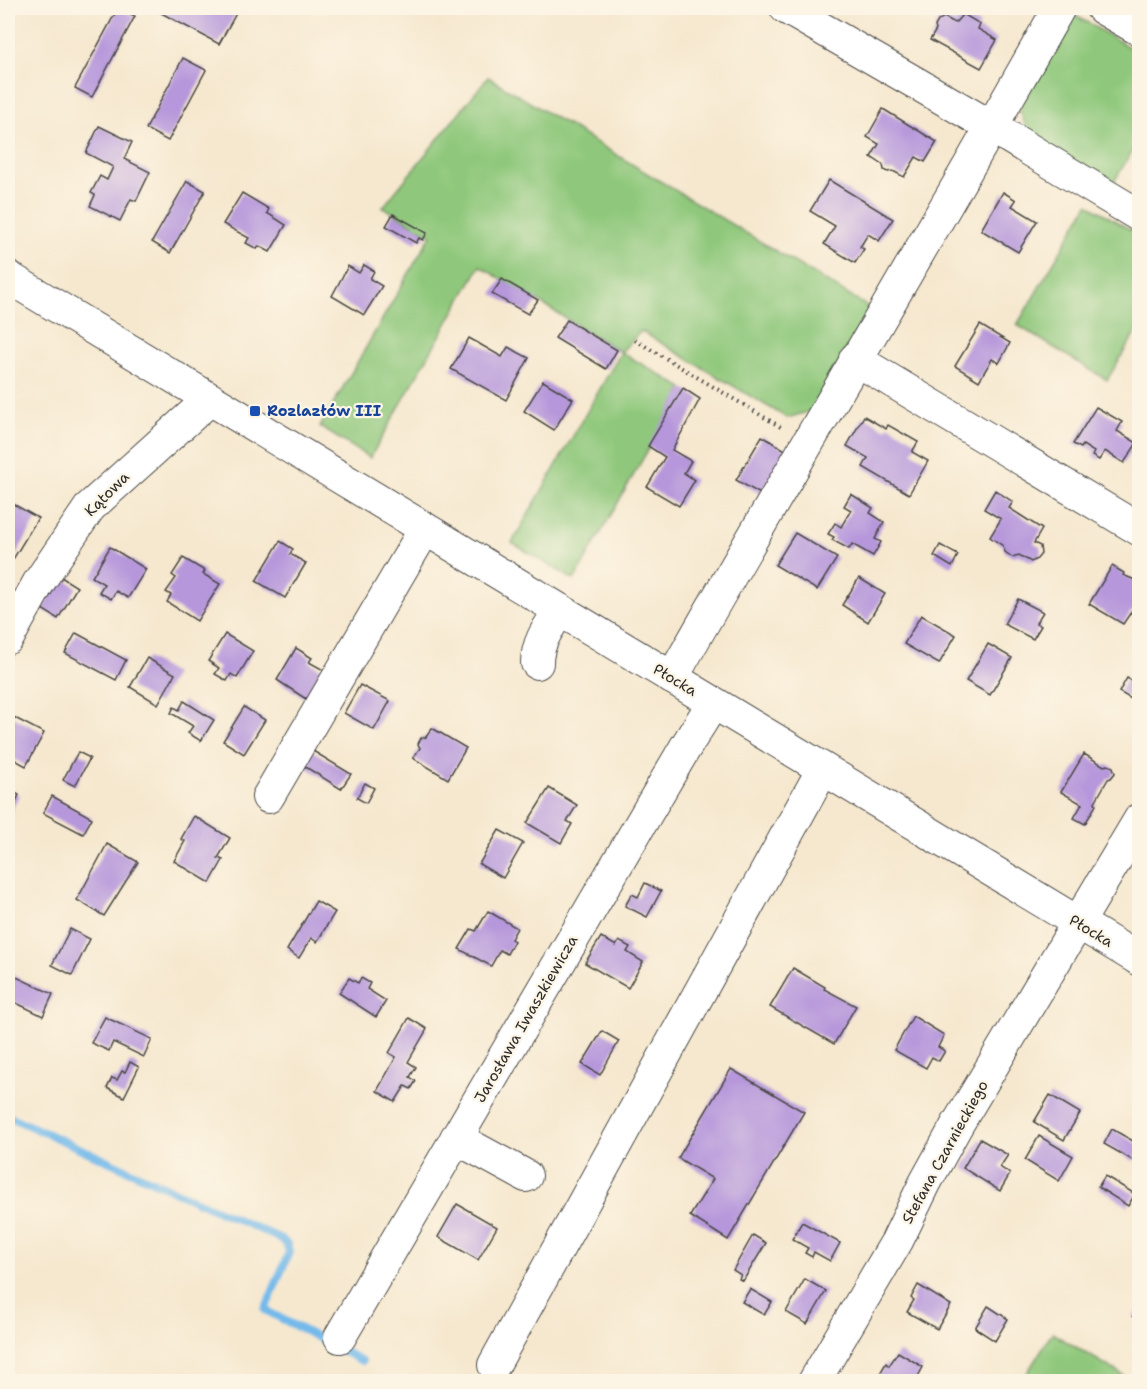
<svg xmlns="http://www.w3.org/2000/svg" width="1147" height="1389" font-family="'Shantell Sans',sans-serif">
<rect width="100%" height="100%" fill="#fcf5e5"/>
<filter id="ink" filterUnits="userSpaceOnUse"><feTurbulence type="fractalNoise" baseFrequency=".0167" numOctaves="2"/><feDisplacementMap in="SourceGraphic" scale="12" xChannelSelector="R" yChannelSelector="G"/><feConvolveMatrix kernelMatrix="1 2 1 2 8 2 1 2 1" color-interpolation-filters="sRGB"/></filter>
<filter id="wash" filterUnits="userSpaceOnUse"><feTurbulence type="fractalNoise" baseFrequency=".008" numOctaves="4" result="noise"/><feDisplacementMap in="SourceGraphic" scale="24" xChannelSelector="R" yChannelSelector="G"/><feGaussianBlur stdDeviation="1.35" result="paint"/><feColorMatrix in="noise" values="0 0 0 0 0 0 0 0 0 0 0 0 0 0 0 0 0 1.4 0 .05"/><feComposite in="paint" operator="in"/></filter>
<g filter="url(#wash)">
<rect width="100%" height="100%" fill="#f6e8cf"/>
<!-- green -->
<g fill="#8fc87b" stroke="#5d7a53" stroke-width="1.5">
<polygon points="1071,13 1139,53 1139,140 1112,185 1028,134 1019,106"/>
<polygon points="488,77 870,308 811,411 787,418 641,331 621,352 683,388 574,580 512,543 621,352 480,266 370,458 320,427 431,235 383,207"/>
<polygon points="1088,204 1139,235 1139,327 1107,380 1017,325"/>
<polygon points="1052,1333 1133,1381 1022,1381"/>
</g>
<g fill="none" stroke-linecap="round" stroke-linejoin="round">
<!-- stream -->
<polyline stroke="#73baea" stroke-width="8" points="8,1116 281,1239 287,1244 289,1252 265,1310 362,1361"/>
</g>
<g id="blocks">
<!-- building -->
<g fill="#b697db">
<polygon points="118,8 135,16 92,97 75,88"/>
<polygon points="152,8 239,8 219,44"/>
<polygon points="963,14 980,24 978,29 997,40 981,68 930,40 936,30 935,26 938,21 944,17 955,23"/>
<polygon points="183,58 206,70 168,141 146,129"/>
<polygon points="883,109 937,142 925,162 916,157 904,177 893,171 888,172 884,170 883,165 871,157 879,144 867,137"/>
<polygon points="99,126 132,142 124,159 150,172 136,201 131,199 120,221 90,206 95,195 91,193 100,176 107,180 113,167 86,153"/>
<polygon points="829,180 893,219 879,241 868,234 860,247 864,249 855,263 824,244 835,226 810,211"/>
<polygon points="187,181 205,191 170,253 152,242"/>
<polygon points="1003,192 1016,200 1012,206 1037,221 1018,252 981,230"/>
<polygon points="242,193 269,209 267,213 286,225 270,252 259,246 257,249 246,243 249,238 223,224"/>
<polygon points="393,214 427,233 423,240 419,238 416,243 386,226"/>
<polygon points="364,265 374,271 370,279 382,286 364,315 332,296 348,266 359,273"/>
<polygon points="502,279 538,300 528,314 492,294"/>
<polygon points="567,320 617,350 606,369 555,338"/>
<polygon points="980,325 1010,343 999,363 992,359 979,381 955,366"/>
<polygon points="469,338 502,357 508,347 529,358 506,400 451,369"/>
<polygon points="543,381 573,399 554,430 524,411"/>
<polygon points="683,388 700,399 672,450 691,461 684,473 695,480 679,506 647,487 665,457 648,446"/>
<polygon points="1096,407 1122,422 1117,431 1137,443 1124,463 1105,451 1099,460 1092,456 1094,452 1083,445 1081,448 1073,444"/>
<polygon points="864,416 886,429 888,425 918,442 912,452 928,461 909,494 863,467 868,458 847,446"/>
<polygon points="762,436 787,451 762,495 736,480"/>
<polygon points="995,490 1013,502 1009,508 1042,529 1034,543 1040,546 1041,554 1037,559 1031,562 1019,555 1012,557 1005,552 1003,546 990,537 1001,519 984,509"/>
<polygon points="851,494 873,508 870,513 884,522 875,539 881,542 873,556 852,544 849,549 832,540 834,537 828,534 835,523 841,527 851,510 844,506"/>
<polygon points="8,501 38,518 12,561 8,558"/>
<polygon points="795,533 837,558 817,590 775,565"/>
<polygon points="280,541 293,549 290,554 306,563 285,598 256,581"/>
<polygon points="940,545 958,555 952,567 934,556"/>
<polygon points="110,547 146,569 128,598 116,591 111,599 99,592 104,584 92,577"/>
<polygon points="183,558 205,571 203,574 220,584 197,621 167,602 171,595 166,592 176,578 172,575"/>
<polygon points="1112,566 1124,573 1123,575 1140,582 1140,604 1136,611 1131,612 1123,624 1089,604"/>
<polygon points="61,577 77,587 58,619 42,609"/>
<polygon points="859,578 885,594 868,622 842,605"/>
<polygon points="1018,599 1043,612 1036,623 1041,626 1033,639 1004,624"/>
<polygon points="921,615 956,635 939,664 904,644"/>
<polygon points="76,633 126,660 116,680 65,653"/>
<polygon points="225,634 253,651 237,678 231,674 227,681 215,674 219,668 208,661"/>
<polygon points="988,644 1012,658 990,695 966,681"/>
<polygon points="296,648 312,658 309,662 329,673 313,701 306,698 306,699 277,680"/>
<polygon points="147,658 175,674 158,704 130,687"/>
<polygon points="1127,678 1140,685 1140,704 1119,692"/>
<polygon points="360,685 390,701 374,730 344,713"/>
<polygon points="184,701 214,720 201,741 188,733 193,726 171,713 174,707 179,710"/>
<polygon points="244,707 265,720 244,754 223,741"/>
<polygon points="13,717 44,733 26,766 8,756 8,727"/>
<polygon points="432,728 466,748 448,779 413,758 420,748 418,744 421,738 426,737"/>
<polygon points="313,751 351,774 341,789 304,766"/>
<polygon points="78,752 90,758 75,786 63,780"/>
<polygon points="1084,754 1104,766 1108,765 1113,767 1115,773 1111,778 1108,779 1095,802 1096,805 1085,824 1074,818 1082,804 1061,792"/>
<polygon points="365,783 374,788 366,803 357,798"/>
<polygon points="549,788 577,805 567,821 572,824 561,843 527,823"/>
<polygon points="8,789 19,795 8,818"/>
<polygon points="52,796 92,818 83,834 43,813"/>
<polygon points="194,816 230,838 218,858 223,860 210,883 174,861 185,841 181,839"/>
<polygon points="499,830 523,843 503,878 479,864"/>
<polygon points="107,844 138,862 104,916 77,900"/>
<polygon points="645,883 661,891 647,917 625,906 632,894 638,897"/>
<polygon points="316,901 335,912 317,942 311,938 299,958 287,950"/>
<polygon points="488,911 517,928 511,939 514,941 507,954 500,950 491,966 459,949 471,929 476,931"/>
<polygon points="8,915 13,918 8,930"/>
<polygon points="70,929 90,939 72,975 52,965"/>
<polygon points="601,937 616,946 619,941 630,947 627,952 643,962 628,988 585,963"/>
<polygon points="793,968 825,987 824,989 856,1006 834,1044 770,1007"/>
<polygon points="8,973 53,994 43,1016 8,999"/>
<polygon points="349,978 358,983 361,978 370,983 367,989 386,1001 376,1017 339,993"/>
<polygon points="913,1016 944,1035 938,1047 945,1051 939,1061 932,1057 926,1068 894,1050"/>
<polygon points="105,1017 152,1039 144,1057 113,1042 109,1051 91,1043"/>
<polygon points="409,1018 427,1029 408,1062 416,1067 410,1077 416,1081 411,1089 405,1086 395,1102 377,1091 396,1057 389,1053"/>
<polygon points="602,1031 619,1041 600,1075 582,1064"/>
<polygon points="130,1062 139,1067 124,1097 107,1088 112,1078 117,1080 122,1071 125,1072"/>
<polygon points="731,1069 804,1112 728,1240 690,1216 713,1179 678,1158"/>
<polygon points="1050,1095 1080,1113 1064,1140 1034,1122"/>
<polygon points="1112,1129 1140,1145 1140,1151 1134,1161 1104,1144"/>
<polygon points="1039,1136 1073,1156 1059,1181 1025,1160"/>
<polygon points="980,1139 1008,1155 1000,1167 1010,1174 1000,1191 963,1168"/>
<polygon points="1105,1176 1135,1194 1128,1206 1098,1187"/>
<polygon points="457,1204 497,1227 478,1260 438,1237"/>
<polygon points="802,1222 840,1243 830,1261 814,1252 812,1257 805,1253 808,1248 792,1239"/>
<polygon points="753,1235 766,1243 743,1281 739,1279 741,1275 733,1270"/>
<polygon points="805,1279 826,1291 807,1324 786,1312"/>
<polygon points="918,1285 951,1305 937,1329 907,1312 914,1300 911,1298"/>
<polygon points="750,1289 772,1302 764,1315 742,1302"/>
<polygon points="988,1306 1008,1319 995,1341 975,1328"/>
<polygon points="1140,1306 1140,1320 1133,1316"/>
<polygon points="898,1352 923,1367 915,1382 875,1382 886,1363 889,1366"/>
</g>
</g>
</g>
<g filter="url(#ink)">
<use href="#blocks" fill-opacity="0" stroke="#494744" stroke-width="1.5"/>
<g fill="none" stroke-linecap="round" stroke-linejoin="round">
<defs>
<g id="minor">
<polyline points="786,8 992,127 1140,216"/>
<polyline points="1102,8 1140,30"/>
<polyline points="8,277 1140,960"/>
<polyline points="855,359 1140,530"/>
<polyline points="8,638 39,582 90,507 210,399"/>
<path d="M 537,663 C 537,642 549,627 560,610"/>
<path d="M 672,678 C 799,454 933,233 1059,8"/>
<polyline points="268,797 425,529"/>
<polyline points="456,1138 526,1176"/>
<polyline points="340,1337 685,748 713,703"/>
<polyline points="494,1365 823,769"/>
<polyline points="814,1382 897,1241 925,1183 957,1125 1140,819"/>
</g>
</defs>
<!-- minor casing -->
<use href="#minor" stroke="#494744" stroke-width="34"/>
<!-- path -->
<polyline stroke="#494744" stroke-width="4" stroke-dasharray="1.5 4.5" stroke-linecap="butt" points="635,340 784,429"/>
<!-- minor -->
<use href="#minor" stroke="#fff" stroke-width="32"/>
</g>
</g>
<!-- markers -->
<rect fill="#1a4fb4" stroke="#fcf5e5" stroke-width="2" x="249" y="405" width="12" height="12" rx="3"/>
<g text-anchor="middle" stroke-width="4.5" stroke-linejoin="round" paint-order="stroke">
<!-- transit labels -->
<g font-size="15" font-weight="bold" fill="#164399" stroke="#fcf5e5" text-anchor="start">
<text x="267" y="416">Rozlazłów III</text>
</g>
<!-- street labels -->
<g font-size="15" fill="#2b2b2b" stroke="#fcf5e5">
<text transform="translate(107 494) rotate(-45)" y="5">Kątowa</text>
<text transform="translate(675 680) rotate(31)" y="5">Płocka</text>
<text transform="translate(1091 931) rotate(31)" y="5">Płocka</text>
<text transform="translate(526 1019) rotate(-60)" y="5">Jarosława Iwaszkiewicza</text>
<text transform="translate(945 1152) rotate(-61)" y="5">Stefana Czarnieckiego</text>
</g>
</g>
<!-- margin -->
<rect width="1147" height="1389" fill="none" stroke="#fcf5e5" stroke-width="30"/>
</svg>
